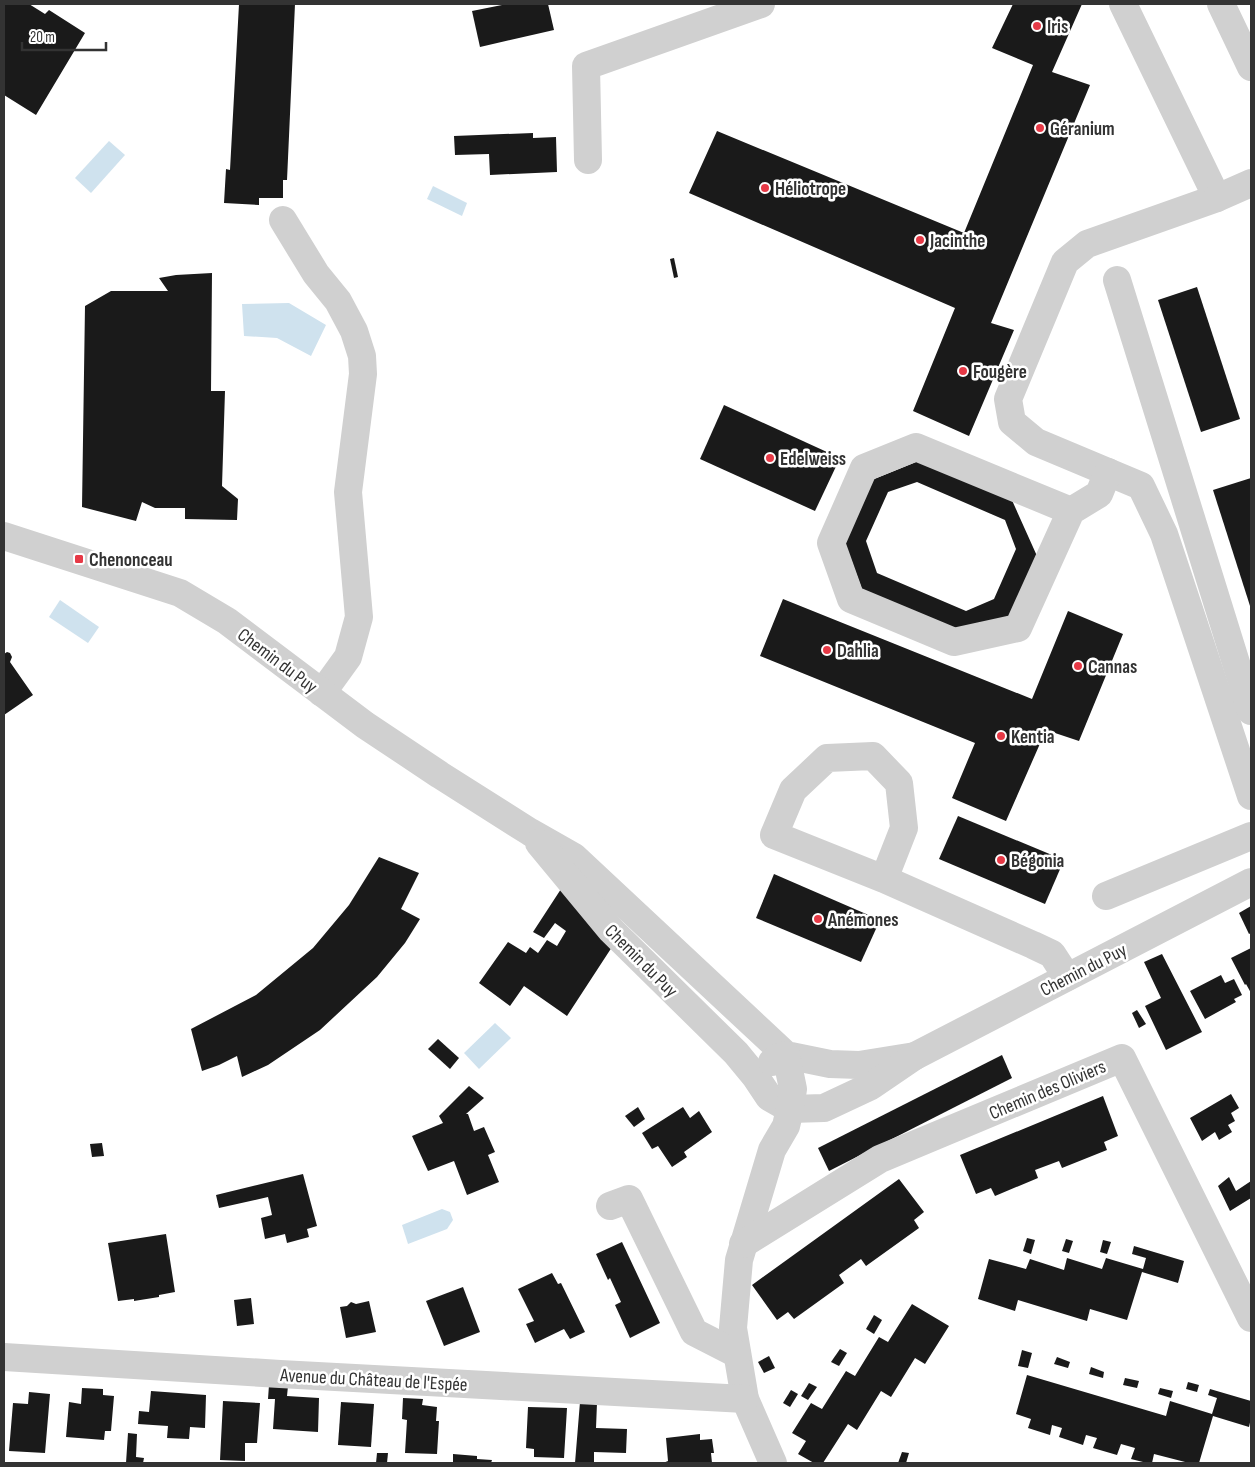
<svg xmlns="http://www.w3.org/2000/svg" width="1255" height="1467" font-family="'Sofia Sans Condensed',sans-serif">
<rect width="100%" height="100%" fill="#fff"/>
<!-- water -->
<g fill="#cfe2ee">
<polygon points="109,141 125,155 91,193 75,178"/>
<polygon points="433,186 467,203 462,216 427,199"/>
<polygon points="289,303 326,325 311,356 277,338 244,336 242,304"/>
<polygon points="60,600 99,627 88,643 49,617"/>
<polygon points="495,1023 511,1038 479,1069 464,1053"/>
<polygon points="442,1209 450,1212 453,1220 447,1229 408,1244 402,1225"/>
</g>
<!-- building -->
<g fill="#1a1a1a" fill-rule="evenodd">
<polygon points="5,4 29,4 45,14 49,10 85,33 36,115 4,95"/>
<polygon points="239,4 295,4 287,180 283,180 283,198 259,198 259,205 224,203 226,169 230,170"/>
<polygon points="507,4 548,4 554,30 480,47 472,11"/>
<polygon points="1013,4 1082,4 1052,72 1090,85 991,323 1014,330 969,436 913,411 955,308 689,193 717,131 964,233 1033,65 992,48"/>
<polygon points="533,133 533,138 556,137 557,172 490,175 489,154 455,155 454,136"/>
<polygon points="674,258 678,277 674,278 670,259"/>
<polygon points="212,273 211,391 225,391 222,486 238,499 237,520 185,519 185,508 155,508 142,502 136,521 82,507 85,306 111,291 168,291 159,278 176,275"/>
<polygon points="1197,287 1240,419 1201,432 1158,300"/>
<polygon points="724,405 840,458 815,511 700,459"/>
<path d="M 921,460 L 1011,498 L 1037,556 L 1010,616 L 955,630 L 863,592 L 843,538 L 867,482 ZM 917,482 L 1005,520 L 1016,549 L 994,599 L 966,611 L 877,573 L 866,541 L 888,492 Z"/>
<polygon points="1251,478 1251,609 1213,490"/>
<polygon points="783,599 1032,699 1068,611 1123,634 1079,741 1046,730 1006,821 952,798 975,743 760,656"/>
<polygon points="7,652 10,653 12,657 10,662 33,695 4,715 4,654"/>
<polygon points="958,816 1064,860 1045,904 939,859"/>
<polygon points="379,857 419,873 401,909 420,919 405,943 377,977 320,1030 268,1065 242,1077 237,1056 219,1065 202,1071 191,1029 256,995 313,948 349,905"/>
<polygon points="774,874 880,920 861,962 756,918"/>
<polygon points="561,889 612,947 567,1016 524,986 510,1006 479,983 508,942 526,953 530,947 538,953 547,940 557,946 566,931 555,923 544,938 533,932"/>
<polygon points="1251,906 1251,933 1249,934 1239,913"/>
<polygon points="1251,948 1251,993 1246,984 1245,985 1231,958"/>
<polygon points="1162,954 1202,1032 1166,1050 1145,1006 1161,998 1144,962"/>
<polygon points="1221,975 1225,983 1234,979 1242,995 1234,999 1236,1002 1205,1019 1190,991"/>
<polygon points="1137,1010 1146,1024 1139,1028 1132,1013"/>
<polygon points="438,1039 459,1058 450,1069 428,1049"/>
<polygon points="1002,1055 1012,1078 829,1171 818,1148"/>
<polygon points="469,1086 484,1098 466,1114 468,1114 474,1131 484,1127 495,1152 488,1155 499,1182 467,1195 454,1161 428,1171 412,1136 443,1123 439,1116"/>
<polygon points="1231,1094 1239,1108 1231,1113 1235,1121 1228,1125 1232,1132 1219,1140 1215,1132 1202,1141 1190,1118"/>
<polygon points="1103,1096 1118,1136 1104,1142 1107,1150 1062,1168 1059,1161 1035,1170 1038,1178 995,1196 991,1188 976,1194 960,1155"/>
<polygon points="638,1107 645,1119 634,1127 625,1116"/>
<polygon points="683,1107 690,1118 699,1111 712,1132 684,1152 687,1157 672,1167 658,1146 652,1149 642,1133"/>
<polygon points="102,1143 104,1156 92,1157 90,1144"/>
<polygon points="303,1174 317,1226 307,1229 309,1237 287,1243 285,1234 265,1239 261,1218 272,1215 268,1197 219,1208 216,1195"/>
<polygon points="1229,1177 1236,1191 1251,1181 1251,1198 1230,1211 1218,1186"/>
<polygon points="899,1179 924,1212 914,1220 919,1228 866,1266 861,1259 839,1275 844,1283 794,1319 788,1312 777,1320 752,1285"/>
<polygon points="166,1234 175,1292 159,1295 159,1297 134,1301 134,1299 118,1301 108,1243"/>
<polygon points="1027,1238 1035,1240 1031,1254 1023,1251"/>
<polygon points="1066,1239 1073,1241 1069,1253 1062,1251"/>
<polygon points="1103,1240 1111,1242 1107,1254 1100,1252"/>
<polygon points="622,1242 660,1323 630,1338 615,1305 621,1302 610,1278 608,1280 596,1254"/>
<polygon points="1134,1246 1184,1261 1178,1283 1142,1272 1127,1320 1090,1309 1087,1321 1018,1300 1015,1311 978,1299 989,1259 1026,1269 1030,1259 1064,1270 1067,1258 1102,1269 1106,1258 1143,1269 1146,1258 1132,1254"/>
<polygon points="552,1273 558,1284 561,1283 585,1332 570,1339 564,1329 535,1343 526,1324 534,1321 518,1289"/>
<polygon points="463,1287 480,1332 444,1346 426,1301"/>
<polygon points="251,1298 254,1324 237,1326 234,1300"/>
<polygon points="369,1301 376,1332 346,1338 340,1307 347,1306 351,1302 356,1304"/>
<polygon points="912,1304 949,1326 925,1364 915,1358 891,1397 881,1391 857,1430 848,1424 823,1463 814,1463 798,1454 806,1441 792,1433 811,1403 822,1409 846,1371 855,1376 879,1337 888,1342"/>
<polygon points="874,1315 882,1320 874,1334 866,1329"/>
<polygon points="840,1349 847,1353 839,1366 831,1362"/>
<polygon points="1022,1350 1032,1353 1028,1368 1018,1366"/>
<polygon points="769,1356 775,1368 764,1373 758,1362"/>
<polygon points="1057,1357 1070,1362 1068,1368 1054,1364"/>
<polygon points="1091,1367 1104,1372 1103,1378 1089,1374"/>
<polygon points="1027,1375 1166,1416 1170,1401 1212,1414 1217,1398 1208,1395 1210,1389 1251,1401 1251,1418 1249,1427 1213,1416 1199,1463 1189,1463 1154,1454 1152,1463 1147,1463 1131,1459 1135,1448 1121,1444 1117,1455 1093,1448 1097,1438 1086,1435 1083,1445 1059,1437 1062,1428 1052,1425 1050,1435 1028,1428 1031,1419 1016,1414"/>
<polygon points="1125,1378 1139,1381 1137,1388 1123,1385"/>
<polygon points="1188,1382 1199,1385 1197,1392 1186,1389"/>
<polygon points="809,1383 817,1387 808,1400 801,1396"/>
<polygon points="269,1385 288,1386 287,1396 319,1398 318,1432 273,1429 275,1399 268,1399"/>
<polygon points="82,1388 103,1389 103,1395 114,1396 111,1431 105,1431 104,1440 66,1437 69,1402 81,1404"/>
<polygon points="1160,1388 1173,1391 1171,1398 1158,1394"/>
<polygon points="791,1390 798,1394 790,1407 783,1403"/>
<polygon points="151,1391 206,1395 205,1428 190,1427 189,1439 167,1438 168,1426 138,1424 139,1411 149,1412"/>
<polygon points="29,1392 50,1394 45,1453 9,1451 13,1403 28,1404"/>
<polygon points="403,1398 423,1399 422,1405 437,1407 436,1421 439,1421 437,1454 405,1453 407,1420 402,1419"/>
<polygon points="223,1401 260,1403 257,1443 245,1443 245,1461 220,1460"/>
<polygon points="341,1402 374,1404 371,1447 338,1445"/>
<polygon points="580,1402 597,1403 596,1428 627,1429 626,1453 594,1452 594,1463 575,1463"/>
<polygon points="528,1407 567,1408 564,1458 534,1457 534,1449 526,1448"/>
<polygon points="128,1433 137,1434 136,1457 144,1458 143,1463 126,1463"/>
<polygon points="700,1434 700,1440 712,1439 714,1453 711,1453 712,1463 663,1463 668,1461 666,1438"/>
<polygon points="902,1452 909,1453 906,1463 898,1463"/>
<polygon points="377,1453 388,1453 387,1463 376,1463"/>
<polygon points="453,1454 477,1456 477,1459 492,1460 491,1463 453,1463"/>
</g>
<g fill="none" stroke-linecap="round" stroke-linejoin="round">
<!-- minor -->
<g stroke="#d0d0d0" stroke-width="28">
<polyline points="1123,4 1217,198 1087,244 1065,262 1008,399 1012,422 1036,442 1141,486 1164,534 1251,796"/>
<polyline points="1221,4 1251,67"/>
<polyline points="588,160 586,66 761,4"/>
<polyline points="1217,198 1251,183"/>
<polyline points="283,220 316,274 338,301 354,331 362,356 363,374 348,492 359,617 348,657 322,693"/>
<polyline points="1117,280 1251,711"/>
<polyline points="1071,511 916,447 864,468 831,543 851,599 954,642 1018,628 1071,511 1099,494 1108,472"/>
<polyline points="4,536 180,593 227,621 365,725 440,775 530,832 574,857 786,1055 830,1064 859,1065 915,1056"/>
<polyline points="539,843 611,930 736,1053 755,1076 769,1097 790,1109 824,1108 871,1086 915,1056 1251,882"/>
<polyline points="884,879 904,828 899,783 873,756 827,758 793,790 774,835 884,879 1033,945 1052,954 1067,977"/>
<polyline points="1106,896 1251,836"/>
<polyline points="772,1062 778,1057 786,1055 793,1089 790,1109 786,1126 772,1150 739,1260 733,1328 745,1399 773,1463"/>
<polyline points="610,1206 629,1199 694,1332 737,1354"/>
<polyline points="743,1244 880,1159 1122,1058 1251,1318"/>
<polyline points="4,1357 280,1374 745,1399"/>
</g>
</g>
<!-- markers -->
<g fill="#e63946" stroke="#fff" stroke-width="2">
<circle cx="1037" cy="26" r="5"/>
<circle cx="1040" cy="128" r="5"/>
<circle cx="765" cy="188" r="5"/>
<circle cx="920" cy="240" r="5"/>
<circle cx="963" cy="371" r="5"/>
<circle cx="770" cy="458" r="5"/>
<rect x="74" y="554" width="10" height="10" rx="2.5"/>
<circle cx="827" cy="650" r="5"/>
<circle cx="1078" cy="666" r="5"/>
<circle cx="1001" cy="736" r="5"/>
<circle cx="1001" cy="860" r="5"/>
<circle cx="818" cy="919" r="5"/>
</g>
<g text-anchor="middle" stroke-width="5" stroke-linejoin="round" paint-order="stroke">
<!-- poi labels -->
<g font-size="19" font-weight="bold" fill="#333" stroke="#fff" text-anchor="start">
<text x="1047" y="33">Iris</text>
<text x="1050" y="135">Géranium</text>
<text x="775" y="195">Héliotrope</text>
<text x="930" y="247">Jacinthe</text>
<text x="973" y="378">Fougère</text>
<text x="780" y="465">Edelweiss</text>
<text x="89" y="566">Chenonceau</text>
<text x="837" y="657">Dahlia</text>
<text x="1088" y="673">Cannas</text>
<text x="1011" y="743">Kentia</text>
<text x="1011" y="867">Bégonia</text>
<text x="828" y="926">Anémones</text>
</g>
<!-- street labels -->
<g font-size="19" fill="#333" stroke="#fff">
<text transform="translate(278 660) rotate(37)" y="7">Chemin du Puy</text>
<text transform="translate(642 960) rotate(45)" y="7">Chemin du Puy</text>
<text transform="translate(1083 969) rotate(-27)" y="7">Chemin du Puy</text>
<text transform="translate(1047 1089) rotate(-23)" y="7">Chemin des Oliviers</text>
<text transform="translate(374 1379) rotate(3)" y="7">Avenue du Château de l'Espée</text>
</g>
</g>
<!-- border -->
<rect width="1255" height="1467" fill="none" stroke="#333333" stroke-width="10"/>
<!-- scale -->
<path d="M22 42v8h84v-8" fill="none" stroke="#333333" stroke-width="2.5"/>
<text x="30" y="42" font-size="15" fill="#333333" stroke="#ffffff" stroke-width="4" paint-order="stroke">20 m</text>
</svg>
